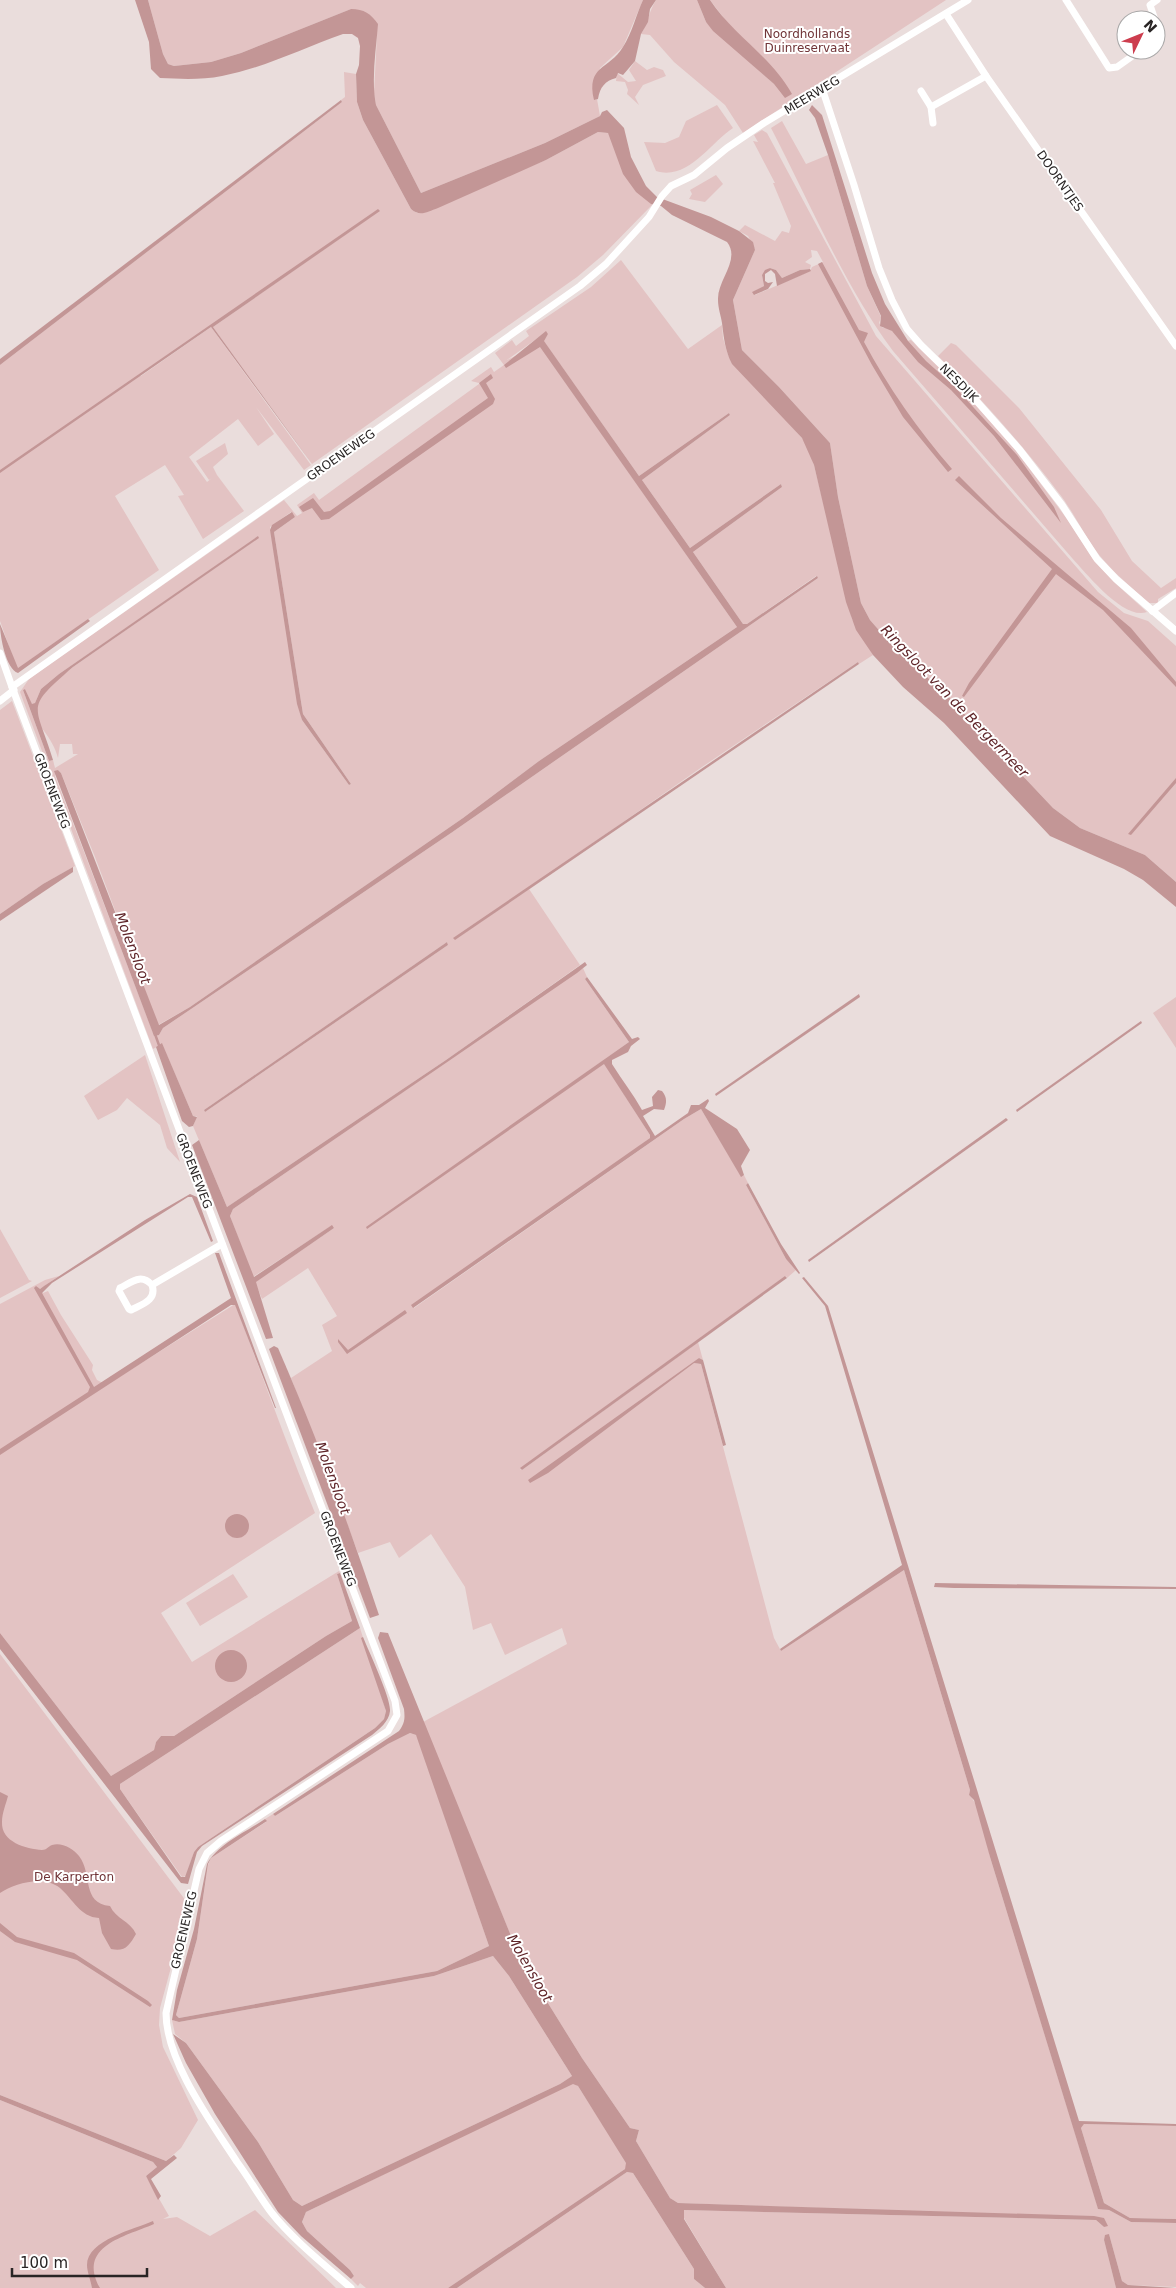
<svg xmlns="http://www.w3.org/2000/svg" width="1176" height="2288" font-family="'DejaVu Sans',sans-serif">
<rect width="100%" height="100%" fill="#eadddc"/>
<!-- green -->
<g fill="#e3c3c3" fill-rule="evenodd">
<polygon points="148,0 643,0 623,47 600,68 595,100 597,99 600,116 545,143 421,193 376,105 374,93 377,35 351,9 241,53 211,62 174,66 168,64 163,54"/>
<path d="M 656,0 L 697,0 L 706,22 L 774,84 L 785,98 L 710,0 L 946,0 L 743,133 L 725,105 L 674,62 L 650,35 L 641,34 C 648,23 649,11 656,0 Z"/>
<polygon points="635,61 647,70 654,67 663,70 666,76 643,85 635,97 639,105 627,94 628,90 625,82 616,81 617,73 628,82 636,81 629,70"/>
<polygon points="344,72 356,74 357,102 363,120 411,209 417,213 546,160 598,132 608,133 651,204 653,204 603,255 577,277 312,464 213,327 379,211 138,375 141,376 211,327 311,465 304,470 256,407 274,434 258,446 238,419 189,457 207,482 212,478 209,480 196,461 225,443 228,454 213,467 217,475 244,511 203,539 178,496 184,495 165,465 115,496 159,570 17,669 0,621 0,365 342,102 341,100 345,97"/>
<path d="M 717,105 L 733,128 C 710,143 688,181 656,171 L 644,142 L 665,143 L 679,137 L 686,121 Z"/>
<path d="M 782,121 L 806,164 L 828,155 L 867,286 L 881,317 L 879,323 L 883,328 L 886,327 L 907,341 L 911,340 L 971,399 L 1017,452 L 1067,519 L 1093,559 L 1115,583 L 1147,612 C 1124,621 1086,573 1072,558 L 893,351 C 844,285 809,201 771,128 Z"/>
<path d="M 762,130 L 767,133 L 876,336 L 1098,592 L 1124,613 L 1148,621 L 1176,646 L 1176,882 L 1145,855 L 1080,828 L 1053,808 L 971,721 L 942,691 L 898,652 L 870,620 L 861,603 L 838,497 L 830,443 L 779,387 L 742,350 L 733,300 L 755,250 L 748,236 L 739,231 L 745,225 L 775,241 L 782,231 L 789,233 L 791,226 L 773,183 L 775,183 L 753,141 L 758,142 L 754,135 ZM 811,250 L 817,251 L 823,262 L 812,267 L 810,271 L 755,295 L 753,292 L 764,286 L 762,275 L 770,268 L 776,270 L 782,278 L 800,270 L 810,269 L 811,265 L 805,262 L 812,257 Z"/>
<polygon points="716,175 723,184 705,202 689,199 692,194 690,190"/>
<path d="M 621,260 L 688,349 L 722,325 L 723,338 L 728,355 L 802,438 L 808,447 L 814,465 L 852,619 L 873,655 L 859,664 L 858,662 L 702,767 L 454,940 L 529,889 L 580,965 L 446,1060 L 227,1207 L 193,1126 L 197,1116 L 193,1116 L 162,1044 L 153,1049 L 20,692 L 29,679 L 284,500 L 297,516 L 302,513 L 297,505 L 314,493 L 319,500 L 490,376 L 479,383 L 471,381 L 491,367 L 494,372 L 504,365 L 495,353 L 512,340 L 516,346 L 529,336 L 526,331 L 591,287 ZM 546,332 L 548,334 L 543,340 L 639,476 L 729,413 L 730,415 L 642,480 L 690,548 L 781,484 L 782,487 L 693,552 L 743,624 L 747,624 L 816,576 L 818,578 L 451,833 L 163,1028 L 159,1035 L 154,1035 L 55,776 L 58,770 L 61,773 L 95,857 L 158,1025 L 190,1007 L 314,921 L 463,818 L 539,761 L 737,627 L 540,346 L 533,347 L 507,360 ZM 291,512 L 295,517 L 274,532 L 303,714 L 351,784 L 349,785 L 302,720 L 270,527 ZM 258,537 L 258,538 L 73,667 C 53,684 22,702 44,731 C 50,739 55,747 58,758 L 60,744 L 72,744 L 73,754 L 78,754 L 55,768 L 53,760 L 49,761 L 23,690 L 25,689 L 32,705 L 35,703 L 41,689 L 59,674 ZM 447,942 L 448,945 L 205,1112 L 204,1110 Z"/>
<path d="M 951,343 L 956,345 L 1019,408 L 1101,510 L 1132,561 L 1161,588 L 1176,578 L 1176,588 L 1158,599 L 1158,603 L 1149,603 C 1132,588 1114,573 1100,556 C 1084,536 1074,512 1058,492 C 1020,442 983,400 938,356 Z"/>
<polygon points="12,701 75,866 43,884 0,914 0,710"/>
<path d="M 583,968 L 587,977 L 585,979 L 629,1042 L 367,1228 L 604,1063 L 650,1135 L 650,1138 L 634,1150 L 412,1305 L 414,1308 L 684,1119 L 701,1109 L 741,1176 L 744,1175 L 748,1183 L 746,1185 L 786,1259 L 796,1270 L 787,1278 L 786,1276 L 520,1469 L 522,1470 L 698,1342 L 703,1360 L 699,1358 L 694,1363 L 701,1364 L 774,1638 L 781,1651 L 904,1570 L 970,1790 L 969,1795 C 981,1806 987,1840 990,1857 L 1098,2208 L 1109,2210 L 1131,2222 L 1176,2223 L 1176,2287 L 1128,2285 L 1122,2281 L 1109,2234 L 1104,2240 L 1116,2288 L 726,2288 L 684,2218 L 684,2210 L 1096,2220 L 1104,2227 L 1104,2218 L 678,2203 L 670,2198 L 636,2141 L 639,2130 L 630,2128 L 582,2058 L 520,1958 L 423,1722 L 567,1644 L 562,1628 L 505,1655 L 491,1623 L 473,1630 L 465,1587 L 431,1534 L 399,1558 L 390,1542 L 358,1553 L 291,1378 L 332,1351 L 322,1325 L 337,1316 L 308,1268 L 262,1299 L 255,1282 L 334,1228 L 331,1226 L 253,1277 L 230,1216 L 233,1209 Z"/>
<polygon points="1176,997 1176,1048 1153,1013"/>
<polygon points="145,1055 180,1162 167,1148 160,1125 127,1098 117,1110 98,1120 84,1096"/>
<polygon points="0,1229 29,1280 32,1281 0,1298"/>
<path d="M 59,1276 L 40,1289 L 43,1293 L 48,1291 L 61,1315 L 93,1365 L 92,1370 L 97,1380 L 103,1383 L 96,1386 L 97,1391 L 235,1304 C 262,1374 286,1444 315,1513 L 161,1613 L 192,1662 L 339,1571 L 340,1573 L 337,1574 L 352,1621 L 326,1636 L 174,1736 L 161,1736 L 156,1742 L 154,1750 L 111,1776 L 0,1633 L 0,1304 L 45,1280 Z"/>
<polygon points="233,1574 248,1597 200,1626 186,1603"/>
<polygon points="360,1628 386,1711 384,1719 375,1728 198,1847 194,1852 186,1876 182,1877 120,1789 120,1784"/>
<polygon points="0,1654 186,1901 180,1934 160,2008 159,2025 163,2047 198,2120 181,2148 166,2161 0,2095"/>
<polygon points="410,1733 416,1735 419,1740 489,1946 437,1971 179,2018 176,2015 197,1939 208,1865 211,1858 266,1822 265,1819 273,1814 275,1816 388,1744"/>
<polygon points="493,1956 509,1976 572,2076 560,2084 302,2206 293,2200 258,2142 186,2043 175,2034 172,2020 179,2022 434,1976"/>
<polygon points="573,2083 578,2086 627,2163 625,2169 448,2288 366,2288 360,2283 358,2286 351,2279 354,2276 350,2270 307,2231 302,2222 306,2212"/>
<polygon points="0,2100 153,2162 157,2167 146,2176 169,2216 163,2219 177,2217 210,2236 255,2210 336,2288 0,2288"/>
<polygon points="1084,2124 1176,2126 1176,2219 1130,2218 1104,2203 1081,2128"/>
<polygon points="627,2172 633,2173 694,2269 694,2279 705,2288 457,2288"/>
</g>
<!-- water -->
<g fill="#c39696">
<path d="M 135,0 L 148,0 L 163,54 L 168,64 L 174,66 L 211,62 L 241,53 L 351,9 C 364,9 371,14 378,24 C 376,51 371,79 376,105 L 421,193 L 545,143 L 600,116 L 602,112 L 607,110 L 624,128 L 631,157 L 646,186 L 657,197 L 711,217 L 739,231 L 753,242 L 755,250 L 733,300 L 742,350 L 779,387 L 830,443 L 838,497 L 861,603 L 870,620 L 898,652 L 943,691 L 971,721 L 1053,808 L 1080,828 L 1145,855 L 1176,882 L 1176,907 L 1143,880 L 1124,869 L 1050,836 L 944,723 L 903,687 L 873,655 L 856,630 L 846,602 L 814,465 L 802,438 L 732,364 C 725,350 724,339 722,323 C 721,316 718,308 718,300 C 717,280 741,260 727,242 L 672,215 L 661,206 L 651,204 L 636,192 L 623,174 L 608,133 L 598,132 L 546,160 L 438,208 C 427,212 420,217 411,209 L 363,120 L 357,102 L 356,74 L 359,65 L 360,46 L 358,38 L 352,34 L 343,34 C 303,48 264,68 222,76 C 202,80 181,79 160,78 L 151,69 L 149,42 Z"/>
<path d="M 643,0 L 656,0 L 650,9 L 648,22 L 641,34 L 635,61 L 623,75 L 618,73 L 616,78 C 605,81 600,87 598,99 L 594,100 C 586,65 609,70 623,47 C 632,33 636,15 643,0 Z"/>
<path d="M 697,0 L 710,0 C 733,35 772,57 792,94 L 785,98 L 774,84 L 713,31 L 706,22 Z"/>
<polygon points="341,100 342,102 0,365 0,359"/>
<polygon points="812,105 822,115 872,273 885,304 908,341 926,361 953,385 1017,455 1054,507 1061,523 994,436 951,390 918,362 892,331 880,326 881,316 867,286 828,155 815,118 809,110"/>
<polygon points="378,209 380,211 213,327 312,464 211,327 0,473 0,470"/>
<path d="M 822,262 L 859,330 L 868,333 L 864,342 C 888,387 918,430 952,469 L 948,472 L 903,417 L 872,365 L 818,264 Z"/>
<polygon points="770,268 776,270 782,278 800,270 810,269 811,271 777,286 775,274 771,270 765,274 765,281 768,283 773,282 768,289 754,295 752,292 764,286 762,275 765,270"/>
<polygon points="546,331 548,334 544,341 639,476 729,413 730,415 642,480 690,548 781,484 782,487 693,552 743,624 747,624 817,576 818,578 451,833 163,1028 159,1035 154,1036 54,771 58,770 61,773 159,1025 190,1007 314,921 463,818 539,761 737,627 540,347 506,368 504,365"/>
<polygon points="491,374 493,378 486,383 495,399 493,404 343,509 329,519 321,520 312,508 303,512 299,507 313,498 324,512 330,511 488,398 479,383"/>
<polygon points="959,476 1001,518 1131,628 1176,682 1176,687 1103,610 1056,574 964,697 962,696 969,683 1052,569 955,480"/>
<polygon points="292,512 295,517 274,532 303,714 351,784 349,785 302,720 297,704 270,530 272,525"/>
<path d="M 258,536 L 259,538 L 73,667 C 23,710 36,703 53,760 L 49,761 L 23,690 L 25,689 L 32,704 L 35,703 L 41,689 L 59,674 Z"/>
<path d="M 88,619 L 90,621 L 18,673 C 6,669 0,637 0,624 L 18,668 Z"/>
<polygon points="858,662 859,664 455,940 453,938"/>
<polygon points="1176,778 1176,783 1131,835 1128,834"/>
<polygon points="73,867 73,872 0,921 0,914 43,884"/>
<polygon points="447,942 448,945 205,1112 204,1110"/>
<polygon points="585,962 587,965 577,973 233,1209 230,1216 254,1277 332,1225 334,1228 256,1282 273,1338 266,1339 192,1145 199,1140 227,1207 446,1060"/>
<path d="M 587,977 L 632,1039 L 638,1037 L 640,1039 L 631,1046 L 628,1052 L 612,1060 L 612,1064 C 622,1080 633,1094 642,1110 L 653,1106 L 652,1097 L 658,1090 L 662,1091 C 667,1097 667,1102 664,1110 L 654,1109 L 643,1116 L 655,1136 L 688,1113 L 691,1105 L 699,1105 L 708,1099 L 709,1101 L 705,1108 L 737,1129 L 750,1150 L 741,1166 L 744,1175 L 741,1177 L 701,1109 L 684,1119 L 413,1308 L 411,1305 L 650,1138 L 650,1135 L 604,1064 L 367,1229 L 366,1227 L 629,1042 L 585,979 Z"/>
<polygon points="859,994 860,997 716,1096 715,1094"/>
<polygon points="1141,1021 1142,1023 1017,1112 1016,1110"/>
<polygon points="162,1043 193,1116 197,1117 193,1126 189,1127 182,1121 156,1047"/>
<polygon points="1006,1118 1008,1120 809,1262 808,1260"/>
<polygon points="748,1183 781,1244 800,1273 799,1274 786,1259 746,1185"/>
<polygon points="190,1194 197,1197 213,1241 211,1242 192,1197 188,1197 52,1283 42,1293 94,1387 231,1298 215,1253 219,1253 276,1408 275,1408 235,1305 231,1305 0,1455 0,1449 88,1392 90,1387 34,1288 36,1286 40,1289 44,1286 145,1220"/>
<polygon points="785,1276 787,1278 522,1470 520,1468"/>
<polygon points="804,1277 828,1306 1079,2121 1176,2124 1176,2126 1084,2124 1081,2128 1104,2203 1130,2218 1176,2219 1176,2223 1131,2222 1109,2210 1098,2209 990,1857 974,1800 969,1795 970,1790 904,1570 781,1651 780,1649 902,1565 825,1306 802,1278"/>
<polygon points="405,1310 407,1313 347,1354 338,1342 338,1339 348,1350"/>
<path d="M 274,1346 L 278,1348 C 316,1435 349,1525 379,1615 L 370,1618 L 269,1349 Z"/>
<polygon points="699,1358 703,1360 726,1445 723,1446 701,1364 694,1363 548,1473 530,1483 528,1480"/>
<circle cx="237" cy="1526" r="12"/>
<path d="M 340,1573 L 360,1628 L 120,1784 L 120,1789 L 181,1877 L 185,1877 L 194,1852 L 198,1847 L 375,1728 L 384,1719 L 386,1711 L 361,1638 L 363,1637 C 369,1652 391,1698 390,1711 C 389,1722 379,1729 372,1735 L 202,1846 L 197,1852 L 188,1884 L 181,1883 L 0,1649 L 0,1633 L 111,1776 L 154,1750 L 156,1742 L 161,1736 L 174,1736 L 326,1636 L 352,1621 L 337,1574 Z"/>
<polygon points="935,1583 1176,1587 1176,1589 954,1588 934,1587"/>
<path d="M 380,1632 L 388,1633 L 520,1958 L 582,2058 L 630,2128 L 639,2130 L 636,2141 L 670,2198 L 678,2203 L 1094,2216 L 1104,2218 L 1108,2226 L 1104,2227 L 1096,2220 L 684,2210 L 684,2219 L 726,2288 L 705,2288 L 694,2279 L 694,2269 L 633,2173 L 627,2172 L 457,2288 L 448,2288 L 625,2169 L 626,2163 L 578,2086 L 573,2084 L 306,2212 L 302,2222 L 307,2231 L 350,2270 L 354,2276 L 351,2279 L 301,2236 L 278,2212 L 215,2114 L 186,2063 L 173,2034 L 186,2043 L 258,2142 L 293,2200 L 302,2206 L 560,2084 L 572,2076 L 509,1976 L 493,1956 L 434,1976 L 179,2022 L 172,2020 L 177,1990 L 194,1929 L 207,1864 C 218,1844 246,1832 265,1819 L 267,1821 L 211,1858 L 208,1864 L 197,1939 L 176,2015 L 179,2018 L 437,1971 L 489,1946 L 416,1735 L 410,1733 L 388,1744 L 275,1816 L 273,1814 L 399,1731 C 405,1723 405,1718 404,1709 L 378,1638 Z"/>
<circle cx="231" cy="1666" r="16"/>
<path d="M 0,1792 L 8,1796 C 6,1804 2,1813 2,1822 C 1,1842 26,1849 42,1850 C 47,1850 47,1847 52,1845 C 61,1842 73,1848 79,1856 C 93,1874 81,1903 110,1906 C 116,1919 130,1921 136,1934 C 129,1946 125,1952 111,1949 L 102,1933 L 99,1918 C 80,1917 73,1899 60,1888 C 44,1875 15,1883 0,1893 Z"/>
<polygon points="0,1923 17,1937 74,1953 148,2001 152,2005 150,2007 77,1960 15,1942 0,1931"/>
<polygon points="0,2095 166,2161 174,2155 177,2158 151,2179 161,2196 158,2200 146,2176 157,2167 153,2162 0,2100"/>
<path d="M 153,2221 L 154,2224 C 124,2237 77,2246 100,2288 L 92,2288 C 91,2281 87,2272 87,2265 C 87,2240 135,2229 153,2221 Z"/>
<polygon points="1109,2234 1122,2281 1128,2285 1176,2288 1116,2288 1104,2240 1105,2235"/>
</g>
<g fill="none" stroke-linecap="round" stroke-linejoin="round">
<!-- stream -->
<polyline stroke="#c39696" stroke-width="2.5" points="155,1034 160,1048"/>
<!-- street -->
<g stroke="#fff" stroke-width="7">
<polyline points="1066,0 1109,68 1117,67 1141,50"/>
<polyline points="946,14 986,76 1176,346"/>
<polyline points="1155,20 1150,5 1157,0"/>
<polyline points="1156,23 1158,30 1156,35"/>
<polyline points="822,88 854,185 879,268 892,300 907,329 921,345 965,388 1019,449 1062,505 1097,559 1116,579 1176,631"/>
<polyline points="921,91 931,107 933,123"/>
<polyline points="931,107 986,76"/>
<polyline points="1152,611 1176,593"/>
<polyline points="0,653 12,687"/>
<polyline points="0,701 14,690"/>
<path d="M 152,1285 C 157,1300 143,1304 131,1310 L 129,1309 L 119,1291 L 120,1288 C 132,1282 141,1273 152,1285 L 222,1244"/>
<path d="M 351,2288 C 326,2266 292,2239 271,2212 C 259,2196 249,2178 237,2162 C 211,2122 166,2061 166,2013 L 199,1869 L 207,1853 L 221,1841 L 388,1731 L 397,1715 L 395,1701 L 12,687 L 580,286 L 606,264 L 649,217 L 662,196 L 671,186 L 694,175 L 727,148 L 764,123 L 968,0"/>
</g>
</g>
<g text-anchor="middle" stroke-width="4" stroke-linejoin="round" paint-order="stroke">
<!-- park labels -->
<g font-size="12" fill="#703437" stroke="#fff">
<text x="807" y="38">Noordhollands<tspan x="807" dy="14">Duinreservaat</tspan></text>
<text x="74" y="1881">De Karperton</text>
</g>
<!-- street labels -->
<g font-size="12" fill="#292525" stroke="#fff">
<text transform="translate(812 95) rotate(-31)" y="4">MEERWEG</text>
<text transform="translate(1060 181) rotate(55)" y="4">DOORNTJES</text>
<text transform="translate(959 383) rotate(45)" y="4">NESDIJK</text>
<text transform="translate(341 455) rotate(-35)" y="4">GROENEWEG</text>
<text transform="translate(52 791) rotate(69)" y="4">GROENEWEG</text>
<text transform="translate(194 1171) rotate(69)" y="4">GROENEWEG</text>
<text transform="translate(338 1549) rotate(69)" y="4">GROENEWEG</text>
<text transform="translate(184 1930) rotate(-77)" y="4">GROENEWEG</text>
</g>
<!-- water labels -->
<g font-size="14" font-style="italic" fill="#5f2529" stroke="#fff">
<text transform="translate(955 701) rotate(46)" y="5">Ringsloot van de Bergermeer</text>
<text transform="translate(133 948) rotate(69)" y="5">Molensloot</text>
<text transform="translate(333 1478) rotate(70)" y="5">Molensloot</text>
<text transform="translate(530 1968) rotate(60)" y="5">Molensloot</text>
</g>
</g>
<!-- north arrow -->
<g transform="translate(1141 35) rotate(47)"><circle r="24" fill="#ffffff" stroke="#a9a8a8"/>
<path d="M0-4L9 19L0 12L-9 19Z" fill="#cd3d4e"/>
<text y="-8" font-size="14" font-weight="bold" text-anchor="middle" fill="#292525">N</text>
</g>
<!-- scale -->
<path d="M12 2268v8h135v-8" fill="none" stroke="#292525" stroke-width="2.5"/>
<text x="20" y="2268" font-size="15" fill="#292525" stroke="#ffffff" stroke-width="4" paint-order="stroke">100 m</text>
</svg>
